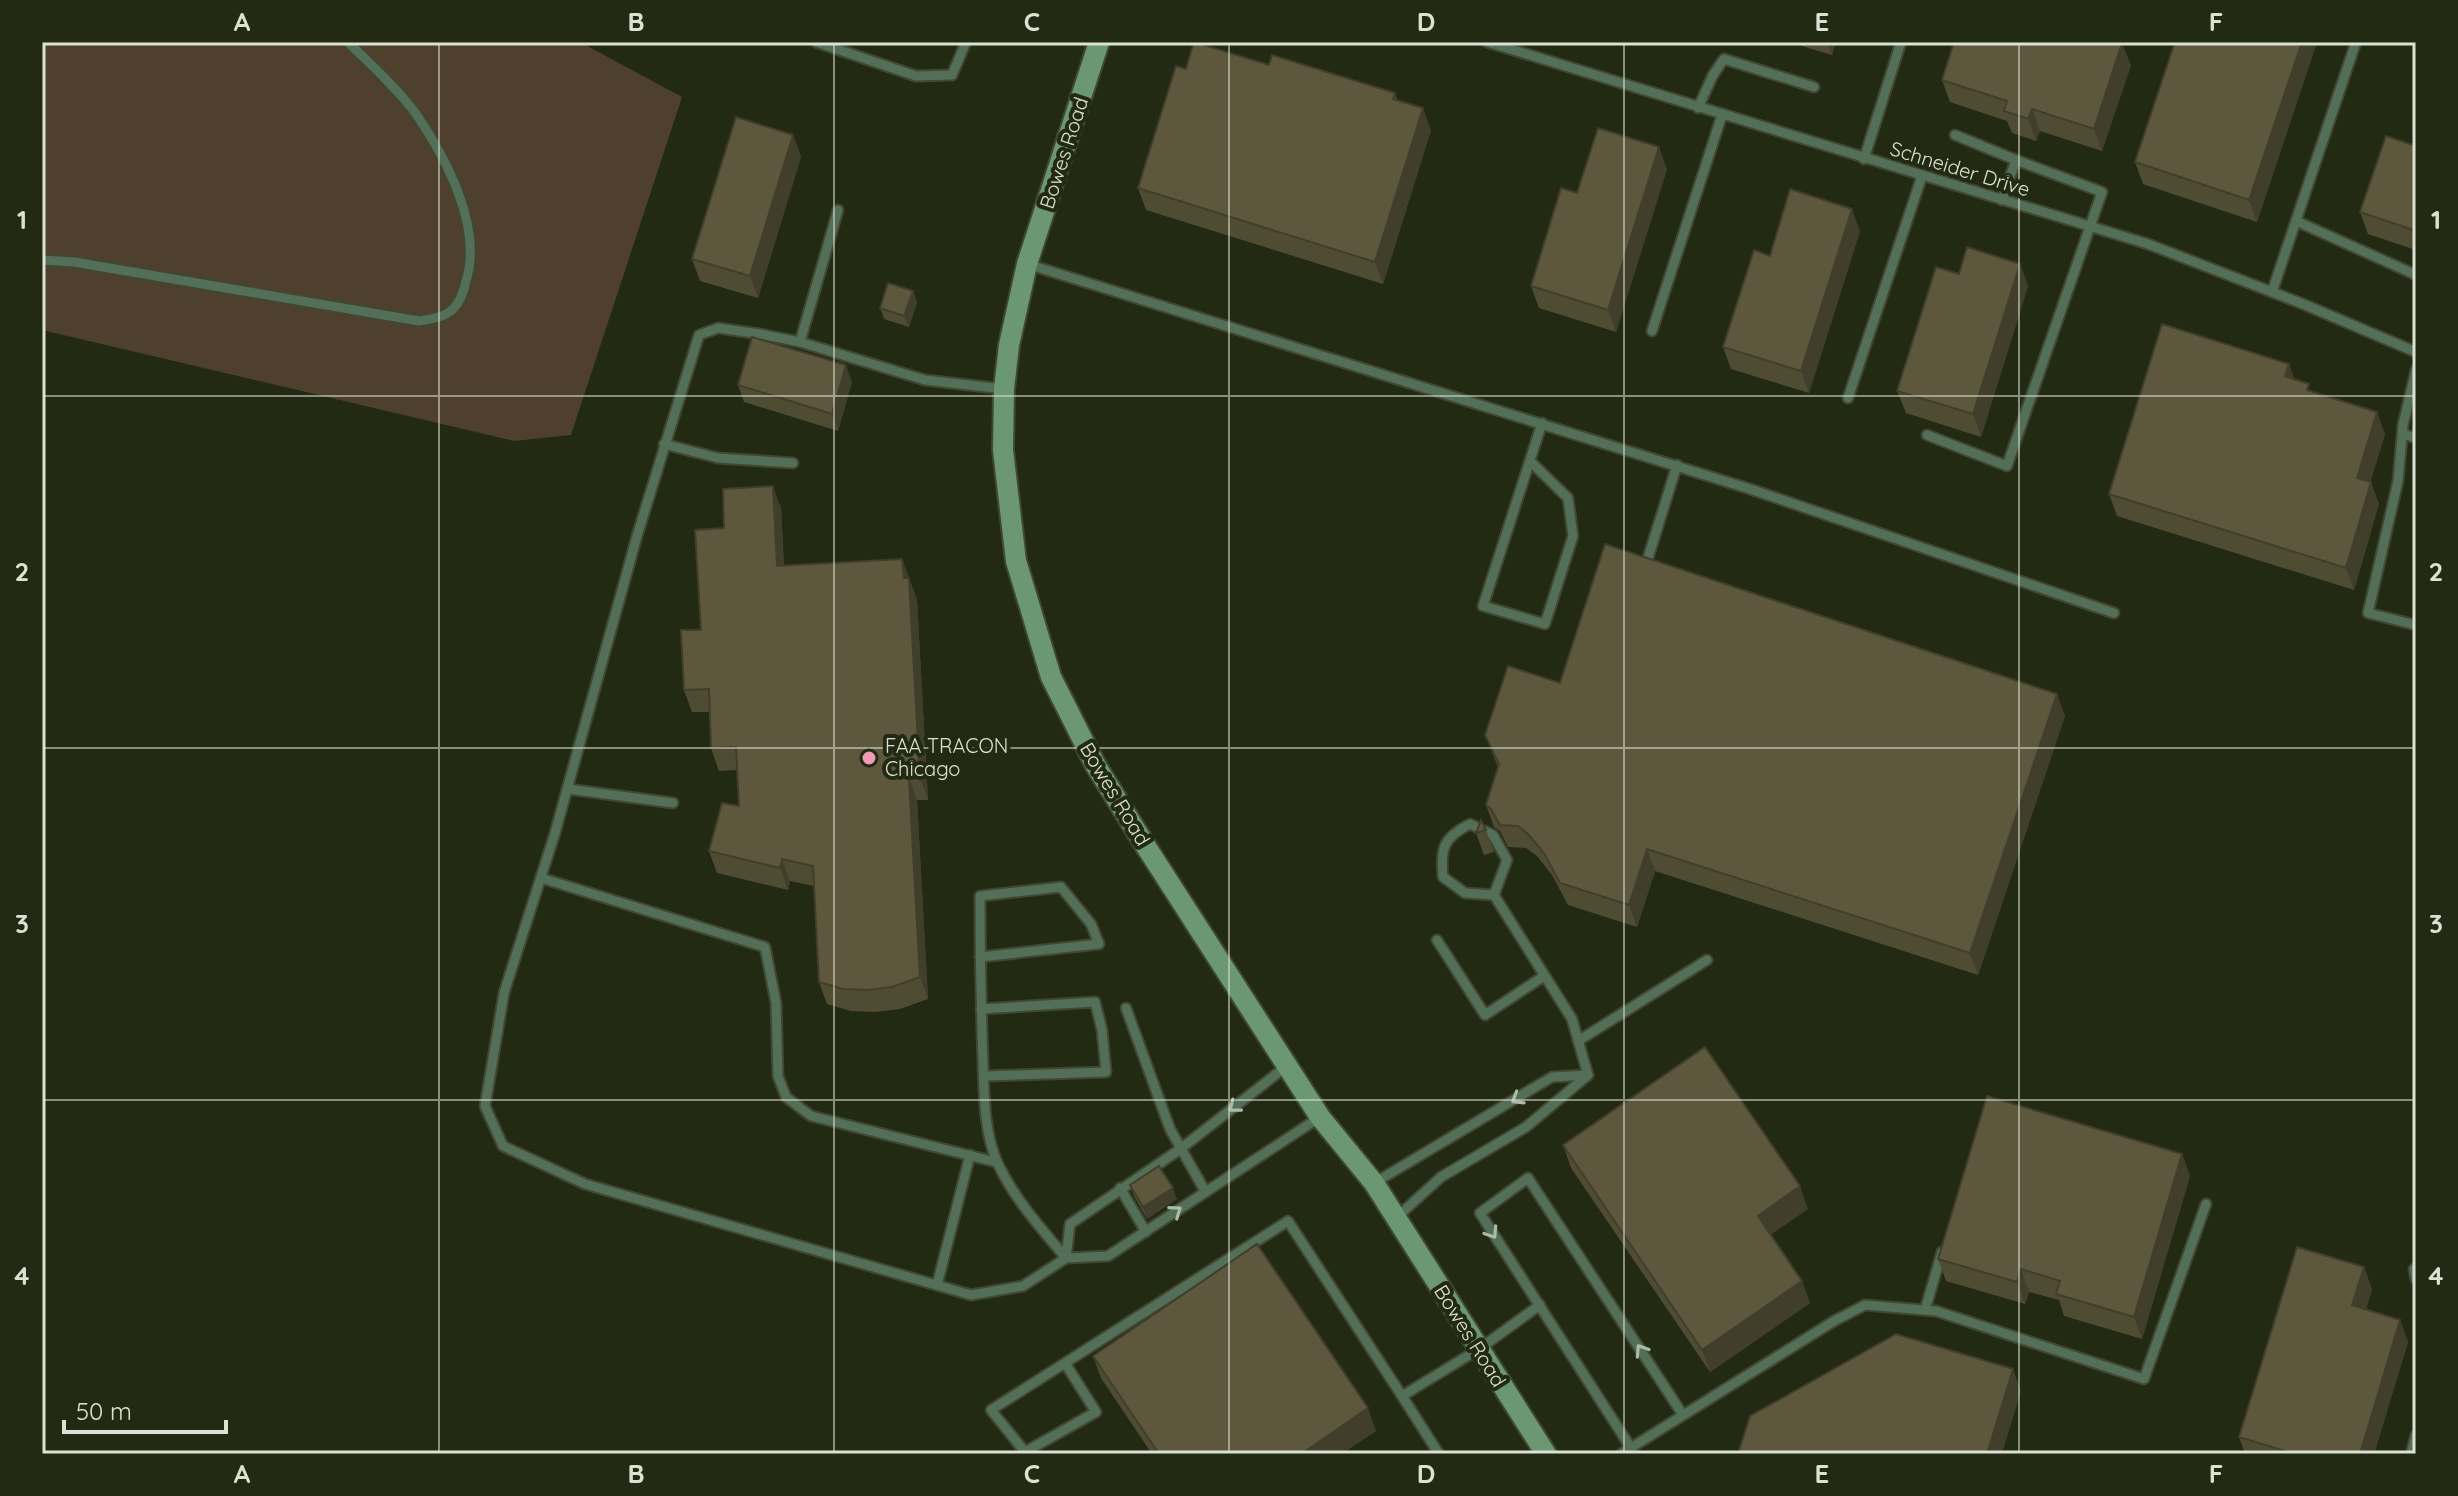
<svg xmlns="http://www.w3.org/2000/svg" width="2458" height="1496" font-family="Quicksand,sans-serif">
<rect width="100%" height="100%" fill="#222a13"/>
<!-- green -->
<polygon fill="#4f402d" points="42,42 580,42 682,97 571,435 514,441 42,330"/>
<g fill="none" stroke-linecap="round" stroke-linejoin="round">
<defs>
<g id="lane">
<polyline points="816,42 916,76 952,75 966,42"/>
<polyline points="1487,42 2148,244 2303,304 2416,352"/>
<polyline points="1698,108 1713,75 1724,59 1814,87"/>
<polyline points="1955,135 2016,160"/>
<polyline points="1864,159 1901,42"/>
<polyline points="2296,221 2416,275"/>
<path d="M 42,260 L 74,262 L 419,321 C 431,319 443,318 453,309 C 460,302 464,291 466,281 C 483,227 446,158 416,114 C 397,88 371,65 348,42"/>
<polyline points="1027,264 1750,489 2114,613"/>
<polyline points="2272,292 2356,42"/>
<polyline points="1652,331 1722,115"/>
<polyline points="800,342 838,210"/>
<polyline points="2416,370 2403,425 2398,481 2368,613 2416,625"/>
<polyline points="1848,398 1922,176"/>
<polyline points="2403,434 2416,438"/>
<polyline points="1927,435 2007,466 2102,192 2016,160 2002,200"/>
<polyline points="664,444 718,458 793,463"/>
<polyline points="1530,461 1568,498 1573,536 1545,624 1483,606 1542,423"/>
<polyline points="1648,558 1677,465"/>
<polyline points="568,789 673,803"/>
<polyline points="541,878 765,947 776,1003 778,1076 786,1097 811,1116 996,1162"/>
<path d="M 1494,895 L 1507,860 L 1493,835 L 1470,824 C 1444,837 1440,848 1443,877 L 1465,893 L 1494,895 L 1572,1019 L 1588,1075"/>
<polyline points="1437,940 1485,1015 1544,976"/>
<path d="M 980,957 L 1099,944 L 1091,924 L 1061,887 L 980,896 C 980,952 981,1006 983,1062 C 984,1094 984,1134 998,1164 C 1015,1200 1041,1228 1066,1258 L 1023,1286 L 971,1295 L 585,1184 L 503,1146 L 485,1106 L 504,993 L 555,833 L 637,536 L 699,335 L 718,328 L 760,334 L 800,342 L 925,380 L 1004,389"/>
<polyline points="1126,1008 1170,1129 1205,1191"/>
<polyline points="981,1009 1095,1002 1102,1030 1106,1072 984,1076"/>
<polyline points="1578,1041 1707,960"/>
<polyline points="1288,1065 1179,1150 1070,1224 1066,1258 1108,1256 1320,1117"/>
<polyline points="1374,1183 1552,1077 1588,1075"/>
<polyline points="1120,1188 1146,1232"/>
<polyline points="1396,1218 1441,1177 1526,1127 1588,1075"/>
<polyline points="2414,1269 2416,1279"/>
<polyline points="937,1285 970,1155"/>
<polyline points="1925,1310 1942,1252"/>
<polyline points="1065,1363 1096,1412 1025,1452 991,1410 1288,1221 1402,1396"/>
<polyline points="1631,1448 1480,1213 1528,1178 1683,1415"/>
<polyline points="1439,1454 1402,1396 1479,1349 1540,1305"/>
<polyline points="1621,1454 1834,1321 1865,1305 1936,1311 2144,1379 2206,1204"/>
<polyline points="2411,1454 2416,1435"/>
</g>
<polyline id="secondary" points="1099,42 1027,264 1009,345 1004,389 1003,450 1016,561 1051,677 1096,766 1145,845 1320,1117 1374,1183 1546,1454"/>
</defs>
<!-- lane casing -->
<use href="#lane" stroke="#404732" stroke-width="13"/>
<!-- secondary casing -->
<use href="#secondary" stroke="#404732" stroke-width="24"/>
<!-- lane -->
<use href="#lane" stroke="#536f58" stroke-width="9"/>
<!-- secondary -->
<use href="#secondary" stroke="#6b9773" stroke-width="20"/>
</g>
<!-- wall -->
<g fill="#504c34">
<polygon points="1788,42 1836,42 1832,55"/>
<polygon points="2317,42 2257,222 2143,184 2135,162"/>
<polygon points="1269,65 1395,93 1397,100 1431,130 1383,284 1146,210 1138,188 1186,69"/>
<polygon points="2131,65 2102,151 2040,131 2036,141 2012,133 2007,121 1950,102 1942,80"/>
<polygon points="793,135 801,157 758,298 700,281 692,259"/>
<polygon points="2416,146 2416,250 2368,234 2360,212"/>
<polygon points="1667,169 1616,332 1539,308 1531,286 1577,193"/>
<polygon points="1860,231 1809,393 1731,369 1723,347 1770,256"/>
<polygon points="2020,264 2028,286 1981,437 1906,413 1897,391 1959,274"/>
<polygon points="913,291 917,302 909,327 884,319 880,308"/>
<polygon points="2294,379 2312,392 2385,434 2370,482 2379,504 2354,590 2117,516 2109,494"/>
<polygon points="852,382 838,431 744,402 738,385"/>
<polygon points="781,508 784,566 902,559 917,600 928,800 917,800 928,999 900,1009 875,1012 851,1011 827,1004 819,982 814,886 790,881 788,890 717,873 709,851 739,806 737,770 719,771 711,748 710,712 692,712 684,690 701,630 724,528"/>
<polygon points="1560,683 2065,716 1978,975 1655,871 1637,927 1568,905 1552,875 1537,856 1526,848 1508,847 1500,831 1494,827 1486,805 1498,767 1485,735"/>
<polygon points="1486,830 1494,852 1484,855 1476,833"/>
<polygon points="1563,1145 1808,1209 1771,1234 1802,1281 1810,1303 1710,1372 1571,1168"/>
<polygon points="2182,1154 2190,1176 2142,1339 2064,1316 2059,1300 2029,1292 2025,1304 1946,1281 1938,1259"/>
<polygon points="1130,1185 1177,1199 1147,1219 1134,1196"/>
<polygon points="2364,1267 2372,1290 2366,1309 2400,1320 2408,1342 2374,1454 2245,1454 2239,1437"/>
<polygon points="1093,1356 1376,1431 1341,1454 1152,1454 1101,1378"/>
</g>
<!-- shaded-wall -->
<g fill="#413e2b">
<polygon points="1827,42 1836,42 1832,55"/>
<polygon points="2302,42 2317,42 2257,222 2249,200"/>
<polygon points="2122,43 2131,65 2102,151 2094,129"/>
<polygon points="1423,108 1431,130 1383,284 1375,262"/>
<polygon points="2032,109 2040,131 2036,141 2028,119"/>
<polygon points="793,135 801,157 758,298 750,276"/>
<polygon points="1659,147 1667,169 1616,332 1608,310"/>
<polygon points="1852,209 1860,231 1809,393 1801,371"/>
<polygon points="2020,264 2028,286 1981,437 1973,414"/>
<polygon points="913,291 917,302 909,327 904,316"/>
<polygon points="2289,364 2297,386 2285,376"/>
<polygon points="846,365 852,382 838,431 832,414"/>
<polygon points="2377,412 2385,434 2365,500 2357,478"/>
<polygon points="2371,482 2379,504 2354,590 2346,568"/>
<polygon points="773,486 781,508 785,588 777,566"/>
<polygon points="902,559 917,600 928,800 920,778"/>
<polygon points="2057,694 2065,716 1978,975 1970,953"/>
<polygon points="909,778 917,800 928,999 920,977"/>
<polygon points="1647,849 1655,871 1637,927 1629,905"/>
<polygon points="782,859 790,881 788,890 780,868"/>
<polygon points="2182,1154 2190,1176 2142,1339 2134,1317"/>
<polygon points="1800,1186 1808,1209 1766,1238 1758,1216"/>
<polygon points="1173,1188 1177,1199 1147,1219 1143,1207"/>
<polygon points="2364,1267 2372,1290 2360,1327 2352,1305"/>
<polygon points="2021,1269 2029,1292 2025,1304 2017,1282"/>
<polygon points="1802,1281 1810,1303 1710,1372 1702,1350"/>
<polygon points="2400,1320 2408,1342 2374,1454 2360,1454"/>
<polygon points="2013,1369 2021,1391 2002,1454 1987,1454"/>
<polygon points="1368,1408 1376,1431 1341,1454 1301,1454"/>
</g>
<!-- building -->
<g fill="#5d583d" stroke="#413e2b" stroke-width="2">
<polygon points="1194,42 1269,65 1272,55 1395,93 1393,99 1423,108 1375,262 1138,188 1176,66 1186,69"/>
<polygon points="1954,42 2120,42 2122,43 2094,129 2032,109 2028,119 2004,111 2007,101 1942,80"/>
<polygon points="2175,42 2302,42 2249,200 2135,162"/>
<polygon points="736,117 793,135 750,276 692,259"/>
<polygon points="1598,128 1659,147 1608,310 1531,286 1561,188 1577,193"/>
<polygon points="2386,136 2416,146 2416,231 2360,212"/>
<polygon points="1790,189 1852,209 1801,371 1723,347 1754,250 1770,256"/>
<polygon points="1967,247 2020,264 1973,414 1897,391 1936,267 1959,274"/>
<polygon points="888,283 913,291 904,316 880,308"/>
<polygon points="2162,324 2289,364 2285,376 2309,384 2307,390 2377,412 2357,478 2371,482 2346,568 2109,494"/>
<polygon points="752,337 846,365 832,414 738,385"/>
<polygon points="773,486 777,566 902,559 904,578 909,578 920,778 909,778 920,977 892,987 867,990 843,989 819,982 813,866 782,859 780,868 709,851 722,803 739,806 736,747 711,748 709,689 684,690 681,630 701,630 695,530 724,528 723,489"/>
<polygon points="1605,544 2057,694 1970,953 1647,849 1629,905 1560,883 1544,853 1528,834 1518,826 1500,825 1491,809 1486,805 1499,764 1485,735 1508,666 1560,683"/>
<polygon points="1481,820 1486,830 1476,833"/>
<polygon points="1705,1047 1800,1186 1758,1216 1802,1281 1702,1350 1563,1145"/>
<polygon points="1987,1096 2182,1154 2134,1317 2056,1294 2060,1281 2021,1269 2017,1282 1938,1259"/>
<polygon points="1159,1166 1173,1188 1143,1207 1130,1185"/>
<polygon points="1257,1244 1368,1408 1301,1454 1159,1454 1093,1356"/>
<polygon points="2297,1247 2364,1267 2352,1305 2400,1320 2360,1454 2295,1454 2239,1437"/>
<polygon points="1896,1334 2013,1369 1987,1454 1738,1454 1750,1416"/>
</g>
<!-- one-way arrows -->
<defs><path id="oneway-chevron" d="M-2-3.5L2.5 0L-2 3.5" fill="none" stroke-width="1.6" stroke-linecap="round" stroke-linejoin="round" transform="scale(2)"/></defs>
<g stroke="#acbaa8">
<use href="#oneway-chevron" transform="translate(1517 1099) rotate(148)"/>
<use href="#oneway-chevron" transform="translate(1234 1107) rotate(142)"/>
<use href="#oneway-chevron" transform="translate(1176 1211) rotate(-35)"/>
<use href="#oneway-chevron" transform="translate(1492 1233) rotate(57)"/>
<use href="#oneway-chevron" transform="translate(1641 1350) rotate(-123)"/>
</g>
<!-- grid -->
<path fill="none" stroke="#dce2d3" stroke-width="2" stroke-opacity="0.55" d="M 439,42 L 439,1454M 834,42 L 834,1454M 1229,42 L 1229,1454M 1624,42 L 1624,1454M 2019,42 L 2019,1454M 42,396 L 2416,396M 42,748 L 2416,748M 42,1100 L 2416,1100"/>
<!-- markers -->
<circle fill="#f09ab6" stroke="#222a13" stroke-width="3" cx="869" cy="758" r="8"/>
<g text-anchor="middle" stroke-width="8" stroke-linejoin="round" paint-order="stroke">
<!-- street labels -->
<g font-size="20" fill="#dce2d3" stroke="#222a13">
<text transform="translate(1064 153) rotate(-72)" y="7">Bowes Road</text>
<text transform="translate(1960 169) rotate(17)" y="7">Schneider Drive</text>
<text transform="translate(1115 794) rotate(59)" y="7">Bowes Road</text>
<text transform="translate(1470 1336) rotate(58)" y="7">Bowes Road</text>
</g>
<!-- poi labels -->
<g font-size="20" fill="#dce2d3" stroke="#222a13" text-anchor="start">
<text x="885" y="753">FAA TRACON<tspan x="885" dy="23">Chicago</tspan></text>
</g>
</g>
<!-- border -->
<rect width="2458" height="1496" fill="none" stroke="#222a13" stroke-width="88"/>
<!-- scale -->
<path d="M64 1420v12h162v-12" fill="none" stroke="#dce2d3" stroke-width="4"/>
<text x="76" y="1420" font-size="24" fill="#dce2d3" stroke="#222a13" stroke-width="6" paint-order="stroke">50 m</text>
<rect x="44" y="44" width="2370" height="1408" fill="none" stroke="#dce2d3" stroke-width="3"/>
<g font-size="26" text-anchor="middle" font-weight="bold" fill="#dce2d3">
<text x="242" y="31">A</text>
<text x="636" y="31">B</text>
<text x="1032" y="31">C</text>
<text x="1426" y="31">D</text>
<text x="1822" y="31">E</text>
<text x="2216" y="31">F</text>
<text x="22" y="229">1</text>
<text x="2436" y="229">1</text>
<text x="22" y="581">2</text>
<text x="2436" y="581">2</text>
<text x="22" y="933">3</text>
<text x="2436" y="933">3</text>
<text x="22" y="1285">4</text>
<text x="2436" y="1285">4</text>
<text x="242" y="1483">A</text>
<text x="636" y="1483">B</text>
<text x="1032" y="1483">C</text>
<text x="1426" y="1483">D</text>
<text x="1822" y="1483">E</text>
<text x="2216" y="1483">F</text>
</g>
</svg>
